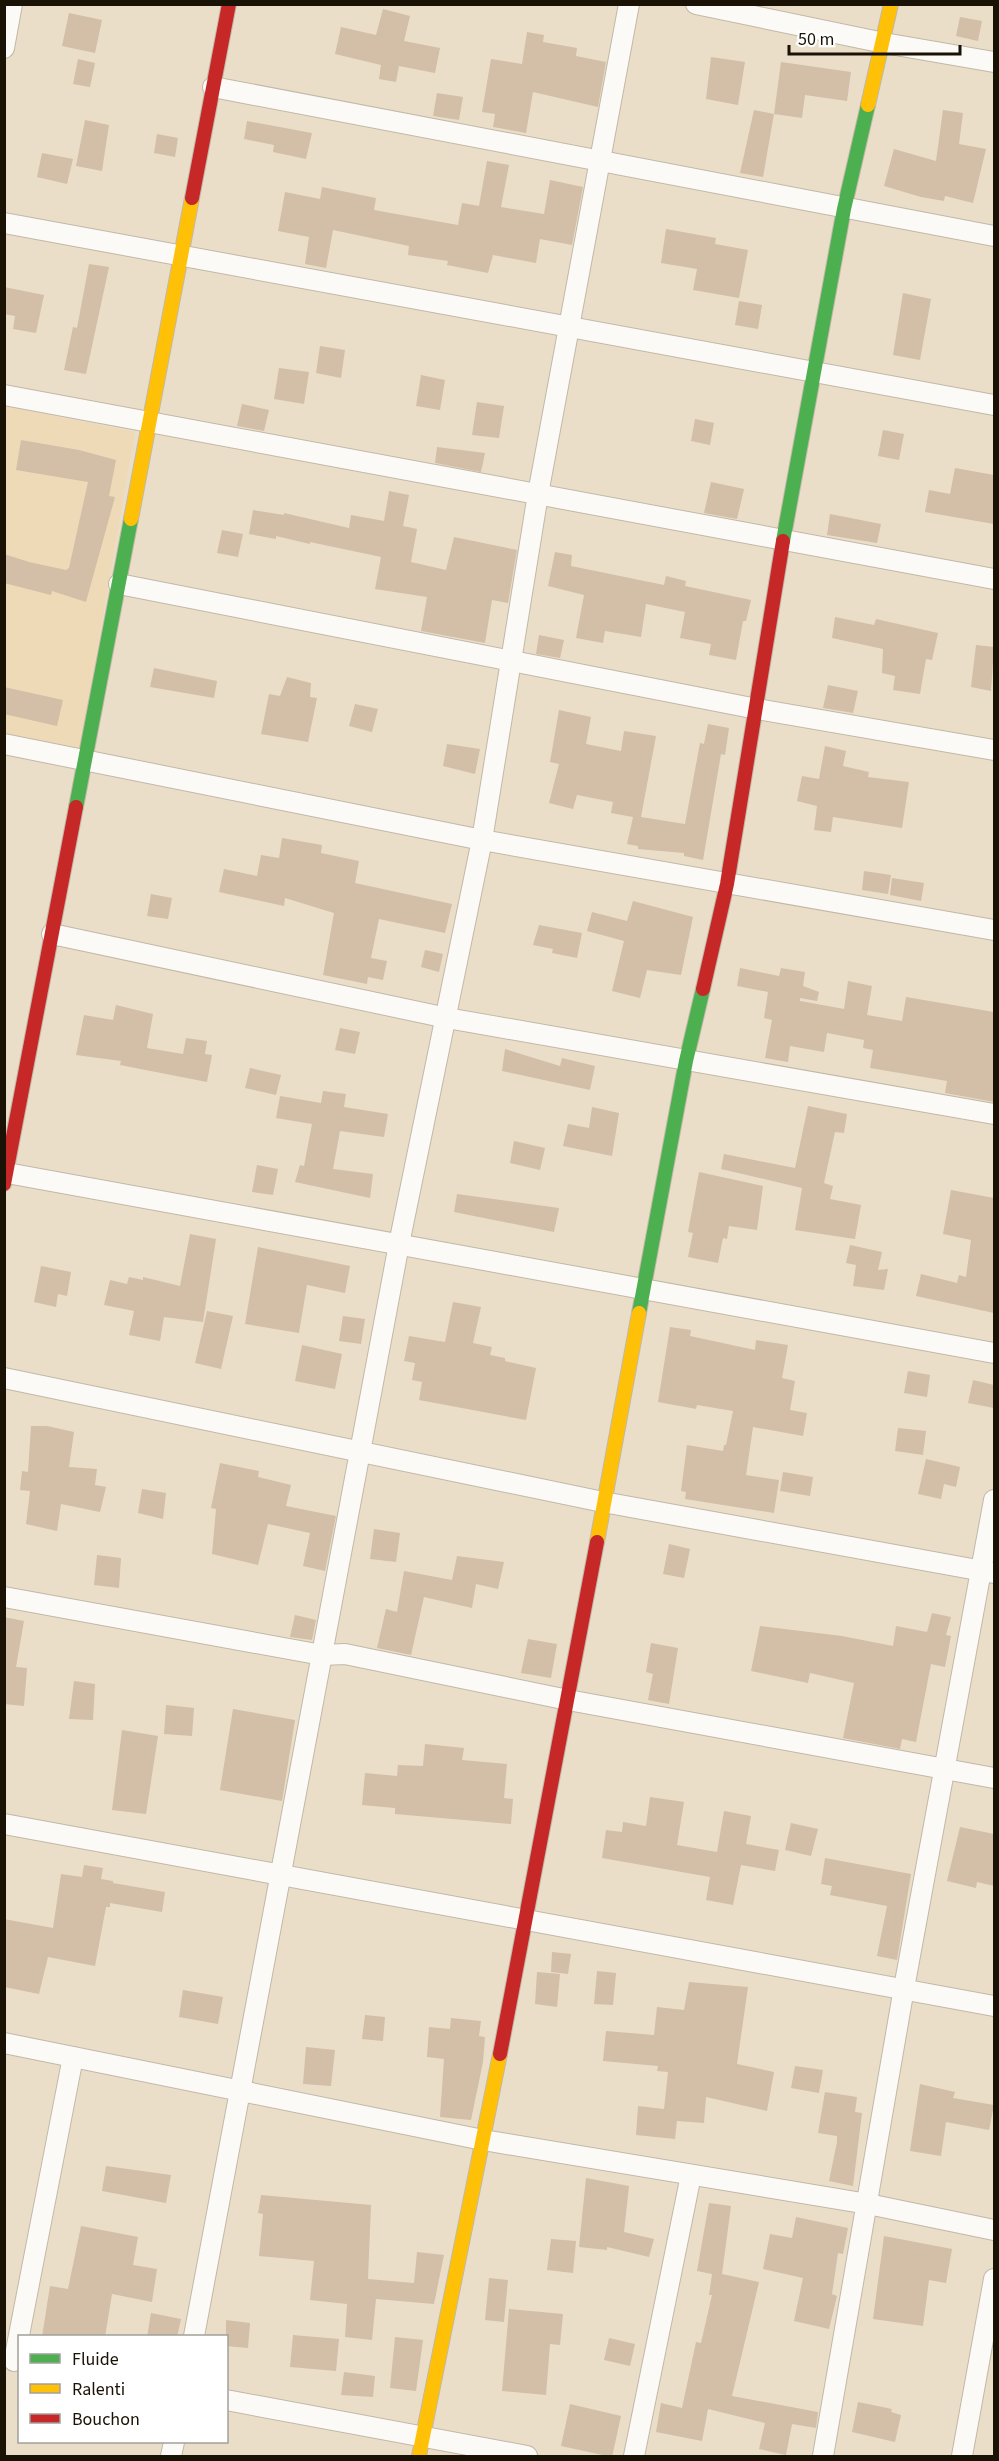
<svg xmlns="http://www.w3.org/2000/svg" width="999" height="2461" font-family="'Source Sans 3',sans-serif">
<rect width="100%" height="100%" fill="#eadec9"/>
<!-- built -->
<polygon fill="#eedab7" points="4,406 135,432 80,748 5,734"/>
<!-- building -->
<g fill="#d3bea7">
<polygon points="383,9 410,16 404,41 440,48 435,73 399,66 396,82 379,79 381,65 335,54 341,27 376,35"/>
<polygon points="69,13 102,20 95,53 62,46"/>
<polygon points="960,17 982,21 978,41 956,36"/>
<polygon points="527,32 544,35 543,42 577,48 576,56 606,62 598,107 533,92 526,133 493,127 495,114 482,112 491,59 522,64"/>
<polygon points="711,57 745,62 738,105 706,99"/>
<polygon points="78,59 95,63 90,87 73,84"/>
<polygon points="781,62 851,72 847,101 805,95 802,118 774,114"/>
<polygon points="437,93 463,97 459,120 433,116"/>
<polygon points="754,110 774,114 763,177 740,173"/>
<polygon points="943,110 963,113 959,144 986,149 973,203 945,196 944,201 921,197 884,186 894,149 936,161"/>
<polygon points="85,120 109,125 102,171 76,166"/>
<polygon points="247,121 312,133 306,159 273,152 274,145 244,139"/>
<polygon points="157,134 178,138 175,157 154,153"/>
<polygon points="42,153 73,159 67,184 37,177"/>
<polygon points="487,161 509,165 501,207 544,214 550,180 583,187 572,245 540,239 536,263 493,255 488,273 447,265 448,261 408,255 409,246 333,230 326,268 305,264 309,237 278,231 285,192 320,199 322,187 376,198 374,210 458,225 462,203 479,206"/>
<polygon points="666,229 716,238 715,244 748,250 739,298 693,290 697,269 661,263"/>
<polygon points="89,264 109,267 86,374 64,370 73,327 77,328"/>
<polygon points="4,287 44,295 36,333 13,329 15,316 4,314"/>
<polygon points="903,293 931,299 920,360 893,355"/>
<polygon points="739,301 762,305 758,329 735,325"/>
<polygon points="320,346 345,350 341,378 316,373"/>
<polygon points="279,368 309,372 304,404 274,399"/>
<polygon points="421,375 445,380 440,410 416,406"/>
<polygon points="477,402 504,406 499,438 472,435"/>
<polygon points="242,404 269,410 264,431 237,426"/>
<polygon points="695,419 714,423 710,445 691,441"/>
<polygon points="883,430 904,434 899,460 878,456"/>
<polygon points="21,440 79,450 116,460 109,496 115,497 86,602 52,591 51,595 4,583 4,554 29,562 66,570 69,568 88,482 16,470"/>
<polygon points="437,447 485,453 481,472 435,463"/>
<polygon points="955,468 994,475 994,524 925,512 929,490 950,494"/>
<polygon points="711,482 744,489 737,519 704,513"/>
<polygon points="389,491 409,495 403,526 417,529 411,562 446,570 454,537 517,550 508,603 492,600 485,643 421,631 427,597 375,589 381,557 310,542 310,544 276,536 276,539 249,534 253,510 284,515 284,513 349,528 351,515 384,521"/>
<polygon points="830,514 881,524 877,543 827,535"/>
<polygon points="222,530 243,534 238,557 217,553"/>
<polygon points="555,552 572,555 571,566 664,585 666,576 686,581 685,586 751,600 746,621 743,621 736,660 709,655 711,644 680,638 685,612 646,604 641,637 605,631 603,643 576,638 584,595 548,586"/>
<polygon points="835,617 874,625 876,619 938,633 932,660 926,659 920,694 893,690 895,676 882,673 883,649 832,638"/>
<polygon points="539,635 564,640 560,658 536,654"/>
<polygon points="976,645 994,647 991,691 971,687"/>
<polygon points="154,668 217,681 214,698 150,687"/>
<polygon points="287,677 311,683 310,697 317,698 308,742 261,734 269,694 280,696"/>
<polygon points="828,685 858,691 853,713 823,708"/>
<polygon points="4,687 63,700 57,726 4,714"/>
<polygon points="355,704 378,709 372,732 349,726"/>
<polygon points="559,710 591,717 586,744 621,751 624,731 656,736 641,817 685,824 700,743 704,744 708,724 729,728 725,755 721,754 703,860 684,856 684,853 638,849 638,846 627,844 633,817 611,813 613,802 577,795 573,809 549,803 559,764 550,762"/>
<polygon points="447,744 480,749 475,774 443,766"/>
<polygon points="825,746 846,751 843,766 869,772 868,777 909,782 902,828 833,817 831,832 814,830 817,806 797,801 802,776 819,779"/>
<polygon points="282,838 322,845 321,853 359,861 355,883 452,904 445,933 379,919 371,958 387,961 383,980 368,977 367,984 323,975 334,913 285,898 284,906 219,892 224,869 257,876 261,855 279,858"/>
<polygon points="864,871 891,875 888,894 862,890"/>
<polygon points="892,878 924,883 921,901 890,895"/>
<polygon points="151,894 172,898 168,919 147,916"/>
<polygon points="633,901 693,917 681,975 647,970 640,998 612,991 624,941 587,931 592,912 627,921"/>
<polygon points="539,925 582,933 577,958 552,953 553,949 533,945"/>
<polygon points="425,950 443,954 439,972 421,967"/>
<polygon points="740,968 779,976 781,968 805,972 803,986 819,992 817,1001 800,998 800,1001 844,1009 848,981 872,986 867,1015 902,1021 906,997 994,1012 994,1102 945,1093 947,1081 870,1068 873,1050 863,1048 864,1040 827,1033 824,1052 790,1046 788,1062 765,1058 772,1020 764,1018 768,992 737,986"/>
<polygon points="116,1005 153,1014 147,1048 183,1054 186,1038 207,1041 205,1054 212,1055 207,1082 120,1065 121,1061 76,1055 84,1015 113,1020"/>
<polygon points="340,1028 360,1032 355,1054 335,1050"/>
<polygon points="505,1049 560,1066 562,1058 595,1066 590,1090 502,1071"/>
<polygon points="250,1068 281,1075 276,1095 245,1088"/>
<polygon points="323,1091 346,1094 344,1107 388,1114 384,1137 340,1131 333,1169 373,1174 370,1198 295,1182 300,1165 304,1166 312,1124 276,1118 280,1096 321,1103"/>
<polygon points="808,1106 847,1114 844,1133 835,1132 824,1183 833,1186 830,1199 861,1205 855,1239 795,1230 802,1188 721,1169 724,1154 795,1168"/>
<polygon points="592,1107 619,1113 612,1156 563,1146 568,1124 589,1128"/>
<polygon points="514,1141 545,1148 540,1170 510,1163"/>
<polygon points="257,1165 278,1169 273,1195 252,1192"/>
<polygon points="699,1172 763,1186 757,1230 729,1226 727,1239 723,1238 718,1263 688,1257 693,1233 688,1232"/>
<polygon points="951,1190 994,1198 994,1313 916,1296 921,1274 957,1283 959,1275 966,1277 971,1240 943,1234"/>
<polygon points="457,1194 559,1208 554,1232 454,1212"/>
<polygon points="190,1234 216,1239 203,1322 164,1317 160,1341 129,1335 134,1311 104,1305 110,1280 127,1284 129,1277 143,1280 143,1277 180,1286"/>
<polygon points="850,1245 882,1252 878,1270 888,1269 884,1290 853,1286 856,1265 846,1263"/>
<polygon points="258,1247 350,1266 345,1293 307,1285 299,1333 245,1324"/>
<polygon points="41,1266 71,1272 67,1296 58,1294 56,1307 34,1302"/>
<polygon points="453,1302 481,1307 473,1343 492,1347 490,1355 505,1358 505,1361 536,1368 526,1420 419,1400 422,1382 412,1380 415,1363 404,1361 409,1336 445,1342"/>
<polygon points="207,1311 233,1316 221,1369 195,1363"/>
<polygon points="343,1316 365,1319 361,1344 339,1341"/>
<polygon points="670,1327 691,1330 690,1336 755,1350 756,1340 788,1345 782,1378 795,1381 790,1410 807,1413 803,1436 753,1427 746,1475 779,1480 774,1513 685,1499 686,1492 681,1491 687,1445 723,1451 724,1445 726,1445 733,1411 697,1405 696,1409 658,1402"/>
<polygon points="302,1345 342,1354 335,1389 295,1381"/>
<polygon points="908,1371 930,1375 927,1397 904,1393"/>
<polygon points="973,1380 994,1385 994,1408 968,1403"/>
<polygon points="31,1426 47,1426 74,1432 69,1467 97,1469 95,1485 106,1487 100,1512 61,1504 57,1531 26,1524 30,1491 20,1490 22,1471 28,1472"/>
<polygon points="898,1428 926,1431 923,1455 895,1451"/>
<polygon points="926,1459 960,1467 956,1487 944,1484 941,1499 918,1494"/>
<polygon points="220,1463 259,1471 258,1477 291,1485 286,1506 336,1516 325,1571 303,1566 310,1533 268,1524 258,1565 212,1554 216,1509 211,1508"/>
<polygon points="783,1472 813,1477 810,1496 780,1491"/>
<polygon points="142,1489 166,1493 163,1519 138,1513"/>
<polygon points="374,1529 400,1533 396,1562 370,1559"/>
<polygon points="669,1544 690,1549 684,1578 663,1574"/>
<polygon points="97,1555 121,1558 119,1588 94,1585"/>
<polygon points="457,1556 504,1562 498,1589 476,1584 472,1608 424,1597 411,1655 377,1648 386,1609 397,1612 404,1571 452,1580"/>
<polygon points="932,1613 951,1617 946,1635 951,1636 945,1667 931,1664 916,1742 902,1739 900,1749 843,1738 854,1683 810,1673 808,1683 751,1671 760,1626 842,1636 893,1646 896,1626 927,1632"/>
<polygon points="295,1615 316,1620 312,1640 290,1637"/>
<polygon points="4,1617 24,1621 16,1667 27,1668 24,1706 4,1704"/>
<polygon points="528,1639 557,1644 551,1678 521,1673"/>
<polygon points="651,1643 678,1648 669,1704 648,1700 653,1674 646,1672"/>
<polygon points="74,1681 95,1684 93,1720 69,1719"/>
<polygon points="166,1705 194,1708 192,1736 164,1734"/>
<polygon points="233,1709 295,1720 282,1801 220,1790"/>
<polygon points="122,1730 158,1736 146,1814 112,1810"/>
<polygon points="425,1744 464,1748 462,1760 507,1764 504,1798 513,1799 511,1824 395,1814 395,1808 362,1805 365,1773 397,1776 398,1765 423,1766"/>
<polygon points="650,1797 684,1802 677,1845 717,1852 724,1811 751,1816 746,1844 779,1850 775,1871 741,1865 733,1905 706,1900 710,1877 602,1858 606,1830 622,1832 623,1822 646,1826"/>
<polygon points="791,1823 818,1829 811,1856 785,1850"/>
<polygon points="960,1827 994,1834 994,1886 977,1882 976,1888 947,1881"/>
<polygon points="825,1858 911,1874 897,1960 877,1956 887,1906 830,1895 832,1886 821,1884"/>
<polygon points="84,1865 103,1868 101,1879 113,1881 113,1883 165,1892 162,1912 110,1903 110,1907 106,1907 95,1966 48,1957 39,1994 4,1987 4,1919 53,1928 61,1874 82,1877"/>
<polygon points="552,1952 571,1954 568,1974 551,1972"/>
<polygon points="597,1971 616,1973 613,2005 594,2004"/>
<polygon points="537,1972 560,1974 557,2007 535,2004"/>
<polygon points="689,1982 748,1987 737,2064 774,2072 767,2111 706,2097 704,2123 677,2121 675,2139 636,2135 638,2106 664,2109 668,2072 657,2071 658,2066 603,2061 606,2031 654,2035 657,2007 684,2010"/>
<polygon points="183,1990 223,1997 218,2024 179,2017"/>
<polygon points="365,2015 385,2017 383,2041 362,2039"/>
<polygon points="451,2018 481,2021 479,2036 485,2037 483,2062 471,2120 440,2117 444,2059 427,2057 429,2027 450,2029"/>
<polygon points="306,2047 335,2050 331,2086 303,2084"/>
<polygon points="795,2066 823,2070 819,2093 791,2088"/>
<polygon points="920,2084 955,2092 953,2098 994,2105 989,2130 946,2122 941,2156 910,2151"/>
<polygon points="825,2092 857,2097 855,2112 862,2113 853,2186 829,2181 837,2142 837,2136 818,2133"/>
<polygon points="106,2166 171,2175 166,2203 102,2191"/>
<polygon points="586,2178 629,2186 624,2232 654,2239 649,2257 607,2247 607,2250 579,2247"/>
<polygon points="261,2195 371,2205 368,2279 414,2283 417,2252 444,2255 434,2304 376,2299 372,2340 345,2337 347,2304 310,2300 314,2261 259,2256 263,2214 258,2213"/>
<polygon points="709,2203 731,2206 722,2274 759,2282 732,2396 818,2412 816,2428 792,2424 786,2455 759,2449 765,2423 708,2409 702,2441 656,2432 661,2403 682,2408 696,2342 701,2343 712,2295 709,2295 712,2274 697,2271"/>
<polygon points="796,2217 848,2228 843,2254 838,2253 832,2294 837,2296 829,2329 794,2321 803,2278 763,2269 770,2234 792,2238"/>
<polygon points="81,2226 138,2237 133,2265 157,2269 152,2302 112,2294 105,2337 42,2337 50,2286 68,2289"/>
<polygon points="884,2236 952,2249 946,2283 929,2280 923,2326 873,2319"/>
<polygon points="551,2239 576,2241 573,2273 547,2270"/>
<polygon points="489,2278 508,2280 504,2322 485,2320"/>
<polygon points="509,2309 563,2314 560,2345 550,2344 546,2395 502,2391"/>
<polygon points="151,2313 181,2319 177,2337 147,2337"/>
<polygon points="226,2320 250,2323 248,2348 226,2346"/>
<polygon points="293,2335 339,2339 336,2371 290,2367"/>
<polygon points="395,2337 423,2340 416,2391 390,2388"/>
<polygon points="609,2338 635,2344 630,2366 604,2360"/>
<polygon points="344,2372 375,2376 373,2397 341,2395"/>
<polygon points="858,2402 892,2409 891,2412 901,2415 895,2442 852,2432"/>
<polygon points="570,2404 621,2416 612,2457 561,2446"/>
</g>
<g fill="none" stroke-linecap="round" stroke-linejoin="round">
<defs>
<g id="street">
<polyline points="696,4 884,43 994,62"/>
<polyline points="4,48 12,4"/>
<polyline points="213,87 994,236"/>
<polyline points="4,223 994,405"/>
<polyline points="4,395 994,579"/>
<polyline points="119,584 757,709 994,750"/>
<polyline points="4,744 482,840 994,930"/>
<polyline points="52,934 447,1018 994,1114"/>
<polyline points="7,1173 994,1353"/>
<polyline points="4,1378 603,1502 994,1573"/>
<polyline points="4,1597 322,1655 345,1654 568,1700 994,1778"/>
<polyline points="4,1824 994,2006"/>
<polyline points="4,2043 483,2140 868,2204 994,2230"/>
<polyline points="194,2336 399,1244 482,840 538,494 629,4"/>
<polyline points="14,2361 73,2057"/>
<polyline points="226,2400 527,2456"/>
<polyline points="171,2456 174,2442"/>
<polyline points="634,2456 691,2175"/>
<polyline points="823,2456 904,1988 994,1500"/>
<polyline points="962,2456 994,2279"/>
</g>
<g id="fast">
<polyline points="783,541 844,209 868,105"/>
<polyline points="76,807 131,519"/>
<polyline points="639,1313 686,1061 703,989"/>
</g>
<g id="slow">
<polyline points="868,105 891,4"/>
<polyline points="131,519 192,198"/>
<polyline points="597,1542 639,1313"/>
<polyline points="419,2456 500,2054"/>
</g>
<g id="jam">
<polyline points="192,198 229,4"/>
<polyline points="703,989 727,884 783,541"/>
<polyline points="4,1184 76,807"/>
<polyline points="500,2054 597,1542"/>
</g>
</defs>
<!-- street casing -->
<use href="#street" stroke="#c2b8a8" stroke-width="22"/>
<!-- fast casing -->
<use href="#fast" stroke="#c2b8a8" stroke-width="16"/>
<!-- slow casing -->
<use href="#slow" stroke="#c2b8a8" stroke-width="16"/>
<!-- jam casing -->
<use href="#jam" stroke="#c2b8a8" stroke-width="16"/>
<!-- street -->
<use href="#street" stroke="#fcfaf7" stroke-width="20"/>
<!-- fast -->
<use href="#fast" stroke="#4caf50" stroke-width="14"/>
<!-- slow -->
<use href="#slow" stroke="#ffc107" stroke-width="14"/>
<!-- jam -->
<use href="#jam" stroke="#c62828" stroke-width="14"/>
</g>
<!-- border -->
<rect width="999" height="2461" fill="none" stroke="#1a1205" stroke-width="12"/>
<!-- legend -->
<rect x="18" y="2335" width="210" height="108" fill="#ffffff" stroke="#a3a09b" stroke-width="1.5"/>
<rect x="30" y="2354" width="30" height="9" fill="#4caf50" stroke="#a3a09b" stroke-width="1.5"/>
<text x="72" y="2365" font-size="18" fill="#1a1205">Fluide</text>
<rect x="30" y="2384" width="30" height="9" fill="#ffc107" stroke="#a3a09b" stroke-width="1.5"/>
<text x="72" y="2395" font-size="18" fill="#1a1205">Ralenti</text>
<rect x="30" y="2414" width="30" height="9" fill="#c62828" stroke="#a3a09b" stroke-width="1.5"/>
<text x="72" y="2425" font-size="18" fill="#1a1205">Bouchon</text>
<!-- scale -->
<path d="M789 45v9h171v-9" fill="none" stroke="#1a1205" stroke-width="3"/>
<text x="798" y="45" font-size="18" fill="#1a1205" stroke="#ffffff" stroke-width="4.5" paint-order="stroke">50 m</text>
</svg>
